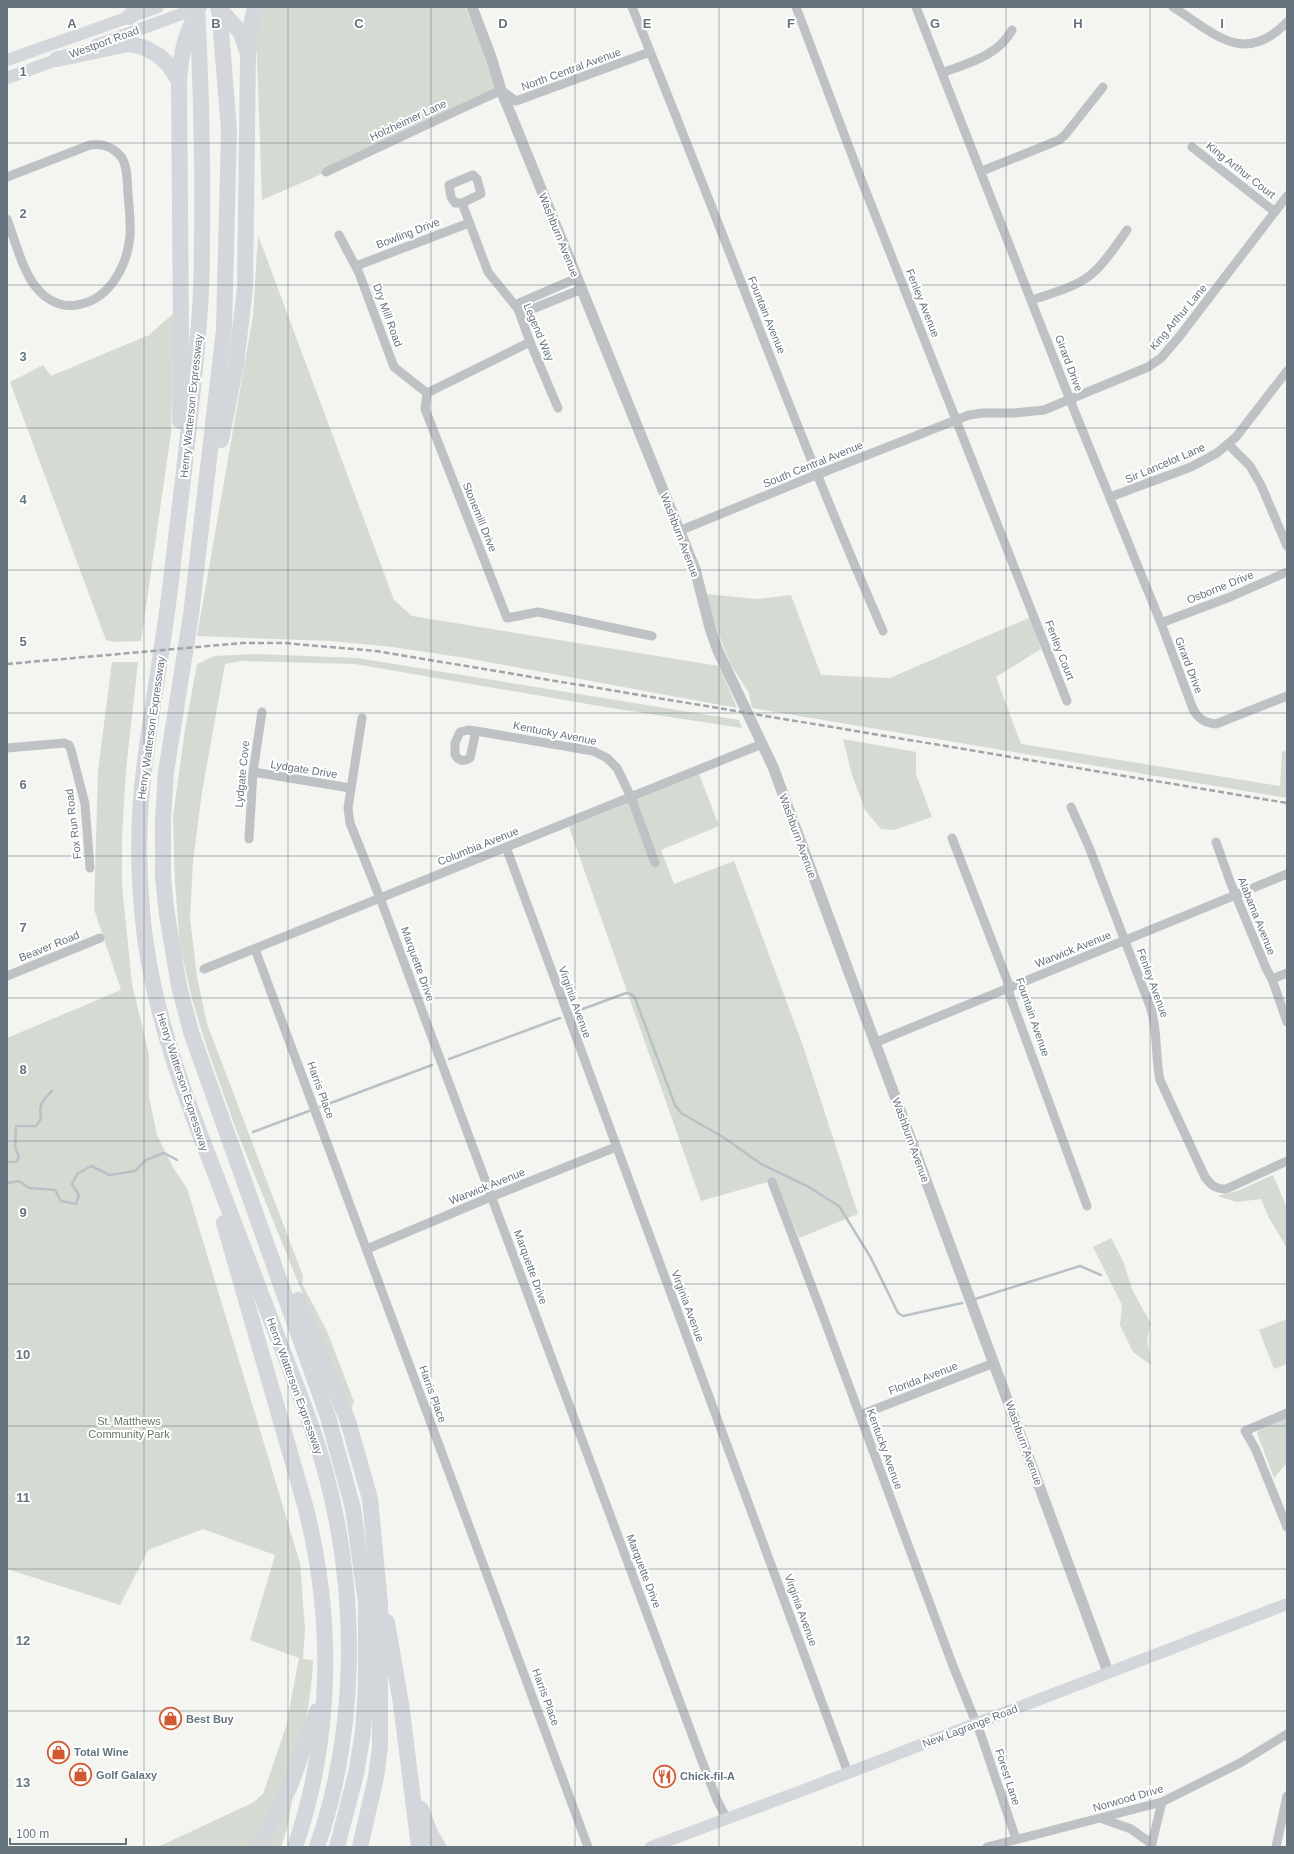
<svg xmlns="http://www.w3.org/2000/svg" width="1294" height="1854" font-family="Helvetica,sans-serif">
<rect width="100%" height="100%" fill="#f4f4f1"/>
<!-- green -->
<g fill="#d5dbd2">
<polygon points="262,7 465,7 503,95 262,200 256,31"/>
<polygon points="258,235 394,600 412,616 719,666 737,708 466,658 392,647 331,641 197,636 253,316"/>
<polygon points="174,313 171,433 141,641 114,642 106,640 10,382 43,365 51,376 149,335"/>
<polygon points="706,594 757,599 791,595 821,675 890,678 1031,617 1041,649 996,677 1021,744 1280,786 1282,752 1287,750 1287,798 752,708 749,693 731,665 713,620"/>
<polygon points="257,654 357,658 739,720 742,728 611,708 355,664 241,661 225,664 202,792 193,862 190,918 197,977 207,1024 303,1276 302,1284 327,1331 354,1402 351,1409 295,1275 236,1129 206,1045 192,999 180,946 175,883 173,816 185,730 197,664 214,656"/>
<path d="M 112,662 L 138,662 L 126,770 L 122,835 L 122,885 L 132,984 L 149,1055 L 149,1097 L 157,1135 L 174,1169 L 187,1188 L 300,1563 L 305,1629 L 303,1659 L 313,1660 C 311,1706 301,1754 281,1796 C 273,1814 262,1830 252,1847 L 158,1847 L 254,1802 L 263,1794 L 286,1727 L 299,1658 L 250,1640 L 275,1555 L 203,1529 L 148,1550 L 120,1605 L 7,1569 L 7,1038 L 121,990 L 94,909 L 98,771 Z"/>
<polygon points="843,739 916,752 916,774 932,817 894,830 881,829 865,810 852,775"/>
<polygon points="699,774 719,826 661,850 674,884 734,861 802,1043 858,1214 799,1238 775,1180 701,1201 569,827"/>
<polygon points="1273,1175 1287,1208 1287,1248 1269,1218 1261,1199 1237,1202 1217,1196 1237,1191"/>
<polygon points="1111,1238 1123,1261 1132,1289 1151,1324 1147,1338 1151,1365 1133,1352 1120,1325 1122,1305 1093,1247"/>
<polygon points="1287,1319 1287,1364 1274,1369 1259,1330"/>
<polygon points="1287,1417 1287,1463 1274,1478 1257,1433 1261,1427"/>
<polygon points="293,1794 288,1825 281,1847 263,1847"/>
</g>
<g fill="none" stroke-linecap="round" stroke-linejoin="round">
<!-- stream -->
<g stroke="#b8c2c6" stroke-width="2.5">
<polyline points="572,1013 626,993 631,994 635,998 675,1105 681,1113 723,1137 761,1164 807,1186 839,1206 871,1258 898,1313 903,1316 962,1303"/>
<polyline points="449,1059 560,1018"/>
<polyline points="320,1107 432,1065"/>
<polyline points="253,1132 309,1111"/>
<path d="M 7,1162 L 16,1162 L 19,1157 L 15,1147 L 16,1126 L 36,1126 L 41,1119 C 39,1104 41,1102 52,1091"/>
<polyline points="7,1183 19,1181 29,1188 55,1190 61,1201 76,1204 79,1195 72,1184 77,1174 91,1166 110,1175 135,1171 146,1160 164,1153 177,1160"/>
<polyline points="975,1299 1080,1266 1101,1275"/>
</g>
<!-- minor -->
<g stroke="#bec2c5" stroke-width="9">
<path d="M 632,7 C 717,214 793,425 883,631"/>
<polyline points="796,7 861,179 1067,701"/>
<path d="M 916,7 L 1074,410 L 1161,623 L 1193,709 C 1198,719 1205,723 1216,724 L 1287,696"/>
<path d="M 1173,7 C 1214,33 1244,67 1287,22"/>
<path d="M 942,73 C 968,63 998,56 1012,30"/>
<polyline points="1192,147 1275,212"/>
<polyline points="982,171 1059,140 1065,135 1103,87"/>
<polyline points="326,172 501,90 516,101 650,52"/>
<path d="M 7,177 L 90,145 C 102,143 114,147 122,158 C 128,168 127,182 128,194 C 129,207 131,222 130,236 C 127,267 109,300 77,305 C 60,308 45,299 35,286 C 22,269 15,240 7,219"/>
<polyline points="462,203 481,194 477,179 473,175 449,185 451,197 455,203 462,203 488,272 518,309 530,342 558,408"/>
<polyline points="339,235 359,273 394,367 427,393"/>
<polyline points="356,266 469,223"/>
<path d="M 1032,300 C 1052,293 1078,287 1094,272 C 1107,260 1117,244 1127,230"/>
<polyline points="515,305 577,278"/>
<polyline points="520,314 582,289"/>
<polyline points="427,393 425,409 507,618 538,612 652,636"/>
<polyline points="427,393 530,342"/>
<polyline points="1228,444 1250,466 1261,485 1287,546"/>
<polyline points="1110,497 1191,467 1217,453 1236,437 1287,371"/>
<polyline points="679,531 806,479 969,415 983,413 1015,413 1044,410 1148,367 1161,358 1179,337 1287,196"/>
<polyline points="1161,623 1230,597 1287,572"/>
<polyline points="362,718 348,808 350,823 380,898 700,1756 717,1800 727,1819"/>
<path d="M 476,731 L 470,758 C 464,762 459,761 455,755 L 455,743 L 460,732 L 468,730 L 476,731 L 593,751 L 607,758 L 617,768 L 631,797 L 655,863"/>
<polyline points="7,748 64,743 69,745 71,750 85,804 90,868"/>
<polyline points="253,772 350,788"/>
<path d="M 1071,807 L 1089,847 L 1151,1009 C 1158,1032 1155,1056 1160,1080 L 1205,1177 C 1211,1185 1215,1189 1226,1189 L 1287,1161"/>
<polyline points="952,838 1007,980 1010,996 1087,1206"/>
<polyline points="249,839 253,772 262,712"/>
<polyline points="1216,842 1231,884 1266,968 1272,979 1287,1022"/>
<polyline points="506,847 848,1773"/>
<polyline points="255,949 588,1847"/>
<polyline points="204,969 762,744"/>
<polyline points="7,976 100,938"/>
<polyline points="1272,979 1287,973"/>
<polyline points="874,1043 1287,874"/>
<polyline points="772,1182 823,1316 953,1666 981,1735 1016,1839"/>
<polyline points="367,1249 481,1201 616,1147"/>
<polyline points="1287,1413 1245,1431 1255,1448 1287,1527"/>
<polyline points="860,1415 994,1363"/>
<polyline points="1103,1819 1131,1829 1152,1844"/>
<polyline points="987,1847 1162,1802 1240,1763 1287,1734"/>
<polyline points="1151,1847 1162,1802"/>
<polyline points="1276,1847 1287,1796"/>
</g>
<!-- tertiary -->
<polyline stroke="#bec2c5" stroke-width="11" points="472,7 491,57 501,90 695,569 710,628 718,651 773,767 1108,1672"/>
<!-- secondary -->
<g stroke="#d3d7db" stroke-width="12">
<polyline points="96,45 201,7"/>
<polyline points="7,60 158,7"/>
<polyline points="7,78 64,57"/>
<polyline points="651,1847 809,1788 1287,1604"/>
</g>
<!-- motorway -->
<g stroke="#d3d7db" stroke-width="16">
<path d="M 197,7 C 201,83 203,158 202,234 C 202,259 202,284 200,309 C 194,397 182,485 172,572 C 165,638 152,703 144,769 C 137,825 138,882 145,938 C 156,1020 185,1097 215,1173 C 236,1229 258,1285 279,1341 C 296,1385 314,1429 326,1474 C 358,1594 358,1729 317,1847"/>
<polyline points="218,7 241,33 247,51"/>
<polyline points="219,7 229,130 224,329 191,615 166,772 163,818 163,878 167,915 179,986 191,1032 328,1417 353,1508 366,1603 366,1685 363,1732 356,1774 337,1847"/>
<polyline points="129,17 139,7"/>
<polyline points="57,59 128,44 143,47 158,55 169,65 179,81"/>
<path d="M 180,421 L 181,334 L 179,81 C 181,53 184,38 197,13"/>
<polyline points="221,440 236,365 245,288 248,55 252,20 255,7"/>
<path d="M 224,1223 L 305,1505 C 334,1618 333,1736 295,1847"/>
<polyline points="298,1300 348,1421 370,1499 380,1604 380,1747 376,1777 360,1847"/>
<polyline points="387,1622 401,1704 419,1847"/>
<polyline points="421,1809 430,1833 438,1847"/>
<polyline points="258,1847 290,1786 317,1711"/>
</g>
<!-- rail -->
<polyline stroke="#a0a5aa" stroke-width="2.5" stroke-dasharray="6 3" stroke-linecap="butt" points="7,664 242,643 284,643 376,651 1287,803"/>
</g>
<!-- grid -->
<path fill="none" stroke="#66747f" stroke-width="1" stroke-opacity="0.55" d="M 144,7 L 144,1847M 288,7 L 288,1847M 431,7 L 431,1847M 575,7 L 575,1847M 719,7 L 719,1847M 863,7 L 863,1847M 1006,7 L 1006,1847M 1150,7 L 1150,1847M 7,143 L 1287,143M 7,285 L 1287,285M 7,428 L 1287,428M 7,570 L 1287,570M 7,713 L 1287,713M 7,856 L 1287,856M 7,998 L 1287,998M 7,1141 L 1287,1141M 7,1284 L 1287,1284M 7,1426 L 1287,1426M 7,1569 L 1287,1569M 7,1711 L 1287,1711"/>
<!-- icons -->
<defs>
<symbol id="shop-ring" viewBox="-11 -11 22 22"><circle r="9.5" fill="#fff" stroke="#d25a33" stroke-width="1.5"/><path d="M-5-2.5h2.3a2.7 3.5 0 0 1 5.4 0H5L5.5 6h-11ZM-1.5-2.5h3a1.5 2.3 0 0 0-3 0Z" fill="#d25a33"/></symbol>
<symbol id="restaurant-ring" viewBox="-11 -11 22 22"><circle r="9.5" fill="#fff" stroke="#d25a33" stroke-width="1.5"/><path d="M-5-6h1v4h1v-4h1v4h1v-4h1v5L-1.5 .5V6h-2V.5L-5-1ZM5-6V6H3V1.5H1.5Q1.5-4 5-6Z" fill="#d25a33"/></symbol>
</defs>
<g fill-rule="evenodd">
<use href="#shop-ring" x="158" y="1706" width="25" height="25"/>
<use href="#shop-ring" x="46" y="1740" width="25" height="25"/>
<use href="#shop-ring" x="68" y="1762" width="25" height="25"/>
<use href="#restaurant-ring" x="652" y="1764" width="25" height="25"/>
</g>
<g text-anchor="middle" stroke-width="4" stroke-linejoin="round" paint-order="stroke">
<!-- street labels -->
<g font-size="11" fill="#66747f" stroke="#fff">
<text transform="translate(104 42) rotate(-20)" y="4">Westport Road</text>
<text transform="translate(571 69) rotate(-20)" y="4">North Central Avenue</text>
<text transform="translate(408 120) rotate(-25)" y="4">Holzheimer Lane</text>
<text transform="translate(1241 170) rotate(38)" y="4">King Arthur Court</text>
<text transform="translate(408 233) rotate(-21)" y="4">Bowling Drive</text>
<text transform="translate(559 235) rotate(68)" y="4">Washburn Avenue</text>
<text transform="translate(923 303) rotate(68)" y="4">Fenley Avenue</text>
<text transform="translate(388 315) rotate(70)" y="4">Dry Mill Road</text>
<text transform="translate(767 315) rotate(68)" y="4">Fountain Avenue</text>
<text transform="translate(1178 317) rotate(-50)" y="4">King Arthur Lane</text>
<text transform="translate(539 332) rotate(67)" y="4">Legend Way</text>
<text transform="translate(1069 363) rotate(69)" y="4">Girard Drive</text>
<text transform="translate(191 406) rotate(-84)" y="4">Henry Watterson Expressway</text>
<text transform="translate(1165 463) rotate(-23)" y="4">Sir Lancelot Lane</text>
<text transform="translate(813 464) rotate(-22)" y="4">South Central Avenue</text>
<text transform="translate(480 517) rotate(68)" y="4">Stonemill Drive</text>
<text transform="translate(680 535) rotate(69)" y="4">Washburn Avenue</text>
<text transform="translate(1220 587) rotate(-22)" y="4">Osborne Drive</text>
<text transform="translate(1060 650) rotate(69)" y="4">Fenley Court</text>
<text transform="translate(1189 665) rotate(69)" y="4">Girard Drive</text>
<text transform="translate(151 728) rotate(-82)" y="4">Henry Watterson Expressway</text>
<text transform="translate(555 733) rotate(11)" y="4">Kentucky Avenue</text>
<text transform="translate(304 769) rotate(9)" y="4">Lydgate Drive</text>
<text transform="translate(242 774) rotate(-84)" y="4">Lydgate Cove</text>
<text transform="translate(73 824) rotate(-97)" y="4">Fox Run Road</text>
<text transform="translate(798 836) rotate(70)" y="4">Washburn Avenue</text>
<text transform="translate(478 846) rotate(-22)" y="4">Columbia Avenue</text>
<text transform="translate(1257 916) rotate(68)" y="4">Alabama Avenue</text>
<text transform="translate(49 946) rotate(-22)" y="4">Beaver Road</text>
<text transform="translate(1073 949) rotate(-22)" y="4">Warwick Avenue</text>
<text transform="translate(418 964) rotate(70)" y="4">Marquette Drive</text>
<text transform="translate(1153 983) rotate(70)" y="4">Fenley Avenue</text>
<text transform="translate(575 1002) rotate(70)" y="4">Virginia Avenue</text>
<text transform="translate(1033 1017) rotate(71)" y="4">Fountain Avenue</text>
<text transform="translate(183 1082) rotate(72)" y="4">Henry Watterson Expressway</text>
<text transform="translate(321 1090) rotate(70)" y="4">Harris Place</text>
<text transform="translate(911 1140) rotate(70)" y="4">Washburn Avenue</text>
<text transform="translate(487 1186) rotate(-22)" y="4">Warwick Avenue</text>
<text transform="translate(531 1267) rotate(70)" y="4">Marquette Drive</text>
<text transform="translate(688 1306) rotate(70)" y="4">Virginia Avenue</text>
<text transform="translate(923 1378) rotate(-21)" y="4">Florida Avenue</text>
<text transform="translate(295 1386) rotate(70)" y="4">Henry Watterson Expressway</text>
<text transform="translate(433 1394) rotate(70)" y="4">Harris Place</text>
<text transform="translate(1024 1443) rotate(70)" y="4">Washburn Avenue</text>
<text transform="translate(885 1449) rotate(70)" y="4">Kentucky Avenue</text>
<text transform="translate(644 1571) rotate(69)" y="4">Marquette Drive</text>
<text transform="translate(801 1610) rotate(70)" y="4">Virginia Avenue</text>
<text transform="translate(546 1697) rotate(70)" y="4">Harris Place</text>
<text transform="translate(970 1726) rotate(-21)" y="4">New Lagrange Road</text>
<text transform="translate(1008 1777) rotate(72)" y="4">Forest Lane</text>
<text transform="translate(1128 1798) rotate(-16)" y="4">Norwood Drive</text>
</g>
<!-- park labels -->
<g font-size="11" fill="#687764" stroke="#fff">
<text x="129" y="1425">St. Matthews<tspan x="129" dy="13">Community Park</tspan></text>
</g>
<!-- poi labels -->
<g font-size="11" font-weight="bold" fill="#66747f" stroke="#fff" text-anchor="start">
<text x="186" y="1723">Best Buy</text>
<text x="74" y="1756">Total Wine</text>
<text x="96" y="1779">Golf Galaxy</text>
<text x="680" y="1780">Chick-fil-A</text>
</g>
</g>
<g font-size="13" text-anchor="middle" font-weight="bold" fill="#66747f" stroke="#fff" stroke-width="4" stroke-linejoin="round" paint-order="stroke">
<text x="72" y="28">A</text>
<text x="216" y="28">B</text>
<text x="359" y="28">C</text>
<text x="503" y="28">D</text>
<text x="647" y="28">E</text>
<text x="791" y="28">F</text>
<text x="935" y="28">G</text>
<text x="1078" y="28">H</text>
<text x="1222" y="28">I</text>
<text x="23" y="76">1</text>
<text x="23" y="218">2</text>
<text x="23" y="361">3</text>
<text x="23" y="504">4</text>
<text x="23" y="646">5</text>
<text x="23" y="789">6</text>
<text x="23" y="932">7</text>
<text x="23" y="1074">8</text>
<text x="23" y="1217">9</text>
<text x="23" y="1359">10</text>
<text x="23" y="1502">11</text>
<text x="23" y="1645">12</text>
<text x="23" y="1787">13</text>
</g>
<!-- border -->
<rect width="1294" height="1854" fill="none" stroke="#66747f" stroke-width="16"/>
<!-- scale -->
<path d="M10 1838v6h116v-6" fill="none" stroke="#66747f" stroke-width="2"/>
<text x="16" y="1838" font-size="12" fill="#66747f" stroke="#ffffff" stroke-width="3" paint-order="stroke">100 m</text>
</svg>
